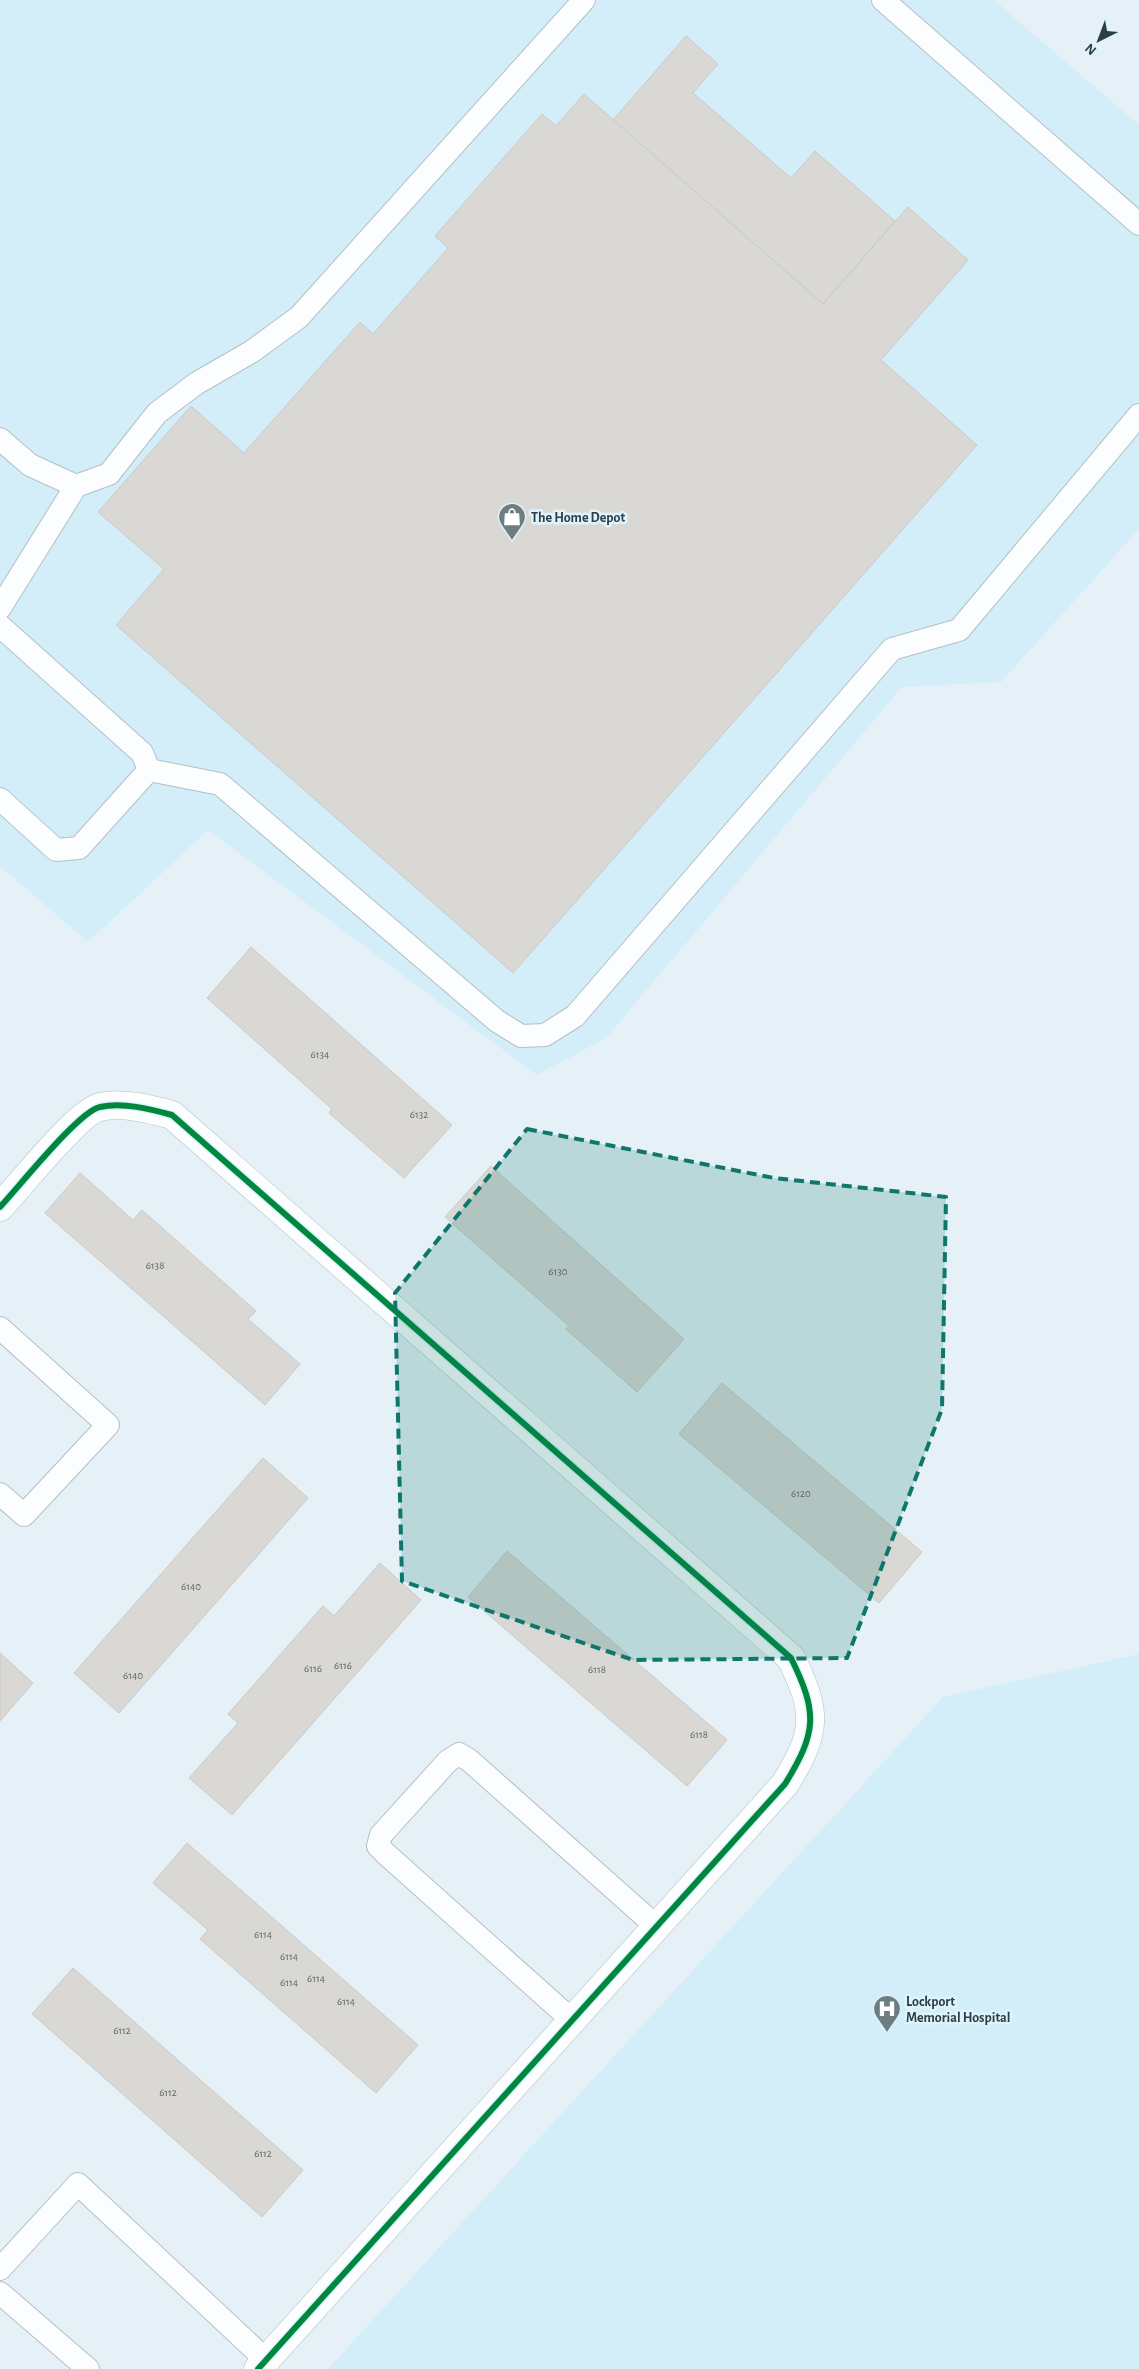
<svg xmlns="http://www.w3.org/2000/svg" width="1139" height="2369" font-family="'Alegreya Sans',sans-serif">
<rect width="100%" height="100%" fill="#e5f1f6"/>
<!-- built -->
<g fill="#d3eef9">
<polygon points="0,0 994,0 1139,125 1139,529 1001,682 902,687 606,1038 537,1075 208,830 88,942 0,866"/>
<polygon points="1139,1654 1139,2369 328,2369 943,1697"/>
</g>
<!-- building -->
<g fill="#dad8d4" stroke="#cac9c8">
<polygon points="686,36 718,64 693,93 791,178 815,151 895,221 823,304 613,120"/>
<polygon points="584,94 823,304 908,207 968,260 881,360 977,445 513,973 116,625 164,569 98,512 191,406 244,453 360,322 373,334 448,248 435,236 542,114 556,126"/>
<polygon points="251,947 452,1125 404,1178 329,1113 332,1109 207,998"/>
<polygon points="491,1166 684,1339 637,1392 566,1329 569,1326 445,1217"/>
<polygon points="80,1173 133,1220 142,1210 256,1311 248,1319 300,1364 265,1405 45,1213"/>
<polygon points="722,1383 922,1552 879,1603 679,1434"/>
<polygon points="263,1458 308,1498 119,1713 74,1673"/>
<polygon points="507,1551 727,1740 687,1786 468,1597"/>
<polygon points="380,1563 421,1600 232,1815 189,1778 238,1723 228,1714 323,1606 334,1616"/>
<polygon points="0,1653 33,1683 0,1721"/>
<polygon points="187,1843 418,2045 376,2093 200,1939 208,1930 153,1883"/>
<polygon points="73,1968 303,2170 262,2217 32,2014"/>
</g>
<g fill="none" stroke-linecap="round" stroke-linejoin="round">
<defs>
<g id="lane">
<polyline points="883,0 1139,224"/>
<polyline points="0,439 30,465 76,486 109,474 157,413 197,383 251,352 299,317 584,0"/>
<polyline points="0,608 76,486"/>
<polyline points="0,626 142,753 149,770 79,848 56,850 0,799"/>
<polyline points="149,770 220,784 497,1021 521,1036 545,1035 575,1016 892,649 959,630 1139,415"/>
<polyline points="0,1328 108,1425 24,1515 0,1494"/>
<polyline points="573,2021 386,1854 378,1846 381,1835 448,1761 459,1754 469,1760 657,1927"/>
<polyline points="0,2269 78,2184 266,2360"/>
<polyline points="0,2293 88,2369"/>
</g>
<path id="street" d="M 0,1207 C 18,1188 79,1111 100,1107 C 123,1102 150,1109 172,1115 L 791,1658 C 818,1713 817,1732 785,1784 L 258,2369"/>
</defs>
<!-- lane casing -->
<use href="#lane" stroke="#b3c0c4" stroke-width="24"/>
<!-- street casing -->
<use href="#street" stroke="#b3c0c4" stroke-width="29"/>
<!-- lane -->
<use href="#lane" stroke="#fbfdfe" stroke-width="22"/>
<!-- street -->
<use href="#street" stroke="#fbfdfe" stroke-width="28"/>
<defs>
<path id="cycleway" d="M 0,1207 C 18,1188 79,1111 100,1107 C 123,1102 150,1109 172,1115 L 791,1658 C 818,1713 817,1732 785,1784 L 258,2369"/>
</defs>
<!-- cycleway casing -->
<use href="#cycleway" stroke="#ddf4fe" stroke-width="9"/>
<!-- cycleway -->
<use href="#cycleway" stroke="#00873e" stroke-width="6"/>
</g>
<!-- marked area -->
<path fill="#0f766e" fill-opacity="0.2" stroke="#0f766e" stroke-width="4" stroke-dasharray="10 6" stroke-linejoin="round" d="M 527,1129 L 774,1178 L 946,1197 L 942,1409 L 847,1658 L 633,1660 L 402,1581 L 395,1293 Z"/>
<!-- icons -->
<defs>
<symbol id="shop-pin" viewBox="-11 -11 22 30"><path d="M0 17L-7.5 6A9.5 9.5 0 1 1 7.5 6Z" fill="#6e7d82" stroke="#ddf4fe"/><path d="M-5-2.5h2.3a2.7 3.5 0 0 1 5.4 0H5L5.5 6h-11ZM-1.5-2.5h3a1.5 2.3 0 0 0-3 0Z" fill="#fff"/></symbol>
<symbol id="hospital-pin" viewBox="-11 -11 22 30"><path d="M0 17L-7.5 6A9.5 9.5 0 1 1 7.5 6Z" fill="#6e7d82" stroke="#ddf4fe"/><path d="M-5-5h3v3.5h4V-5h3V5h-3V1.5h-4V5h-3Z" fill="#fff"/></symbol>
</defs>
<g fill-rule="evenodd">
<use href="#shop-pin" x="496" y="501" width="32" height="43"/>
<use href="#hospital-pin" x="871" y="1993" width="32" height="43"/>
</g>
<g text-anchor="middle" stroke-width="5" stroke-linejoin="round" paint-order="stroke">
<!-- number labels -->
<g font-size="11" fill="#596468">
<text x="320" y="1058">6134</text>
<text x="419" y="1118">6132</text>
<text x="155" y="1269">6138</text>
<text x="558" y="1275">6130</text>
<text x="801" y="1497">6120</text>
<text x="191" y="1590">6140</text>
<text x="343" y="1669">6116</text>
<text x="313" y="1672">6116</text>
<text x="597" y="1673">6118</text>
<text x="133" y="1679">6140</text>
<text x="699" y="1738">6118</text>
<text x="263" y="1938">6114</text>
<text x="289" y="1960">6114</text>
<text x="316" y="1982">6114</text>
<text x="289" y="1986">6114</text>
<text x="346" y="2005">6114</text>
<text x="122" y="2034">6112</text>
<text x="168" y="2096">6112</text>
<text x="263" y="2157">6112</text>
</g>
<!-- poi labels -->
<g font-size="14" font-weight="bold" fill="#2e3e44" stroke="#ddf4fe" text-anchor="start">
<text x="531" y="522">The Home Depot</text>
<text x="906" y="2006">Lockport<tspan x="906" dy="16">Memorial Hospital</tspan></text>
</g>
</g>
<!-- north arrow -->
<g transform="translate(1099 40) rotate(222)" stroke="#ddf4fe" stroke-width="4" paint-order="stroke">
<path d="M0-4L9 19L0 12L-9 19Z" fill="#2e3e44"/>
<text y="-8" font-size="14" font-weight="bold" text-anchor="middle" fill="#2e3e44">N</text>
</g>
</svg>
